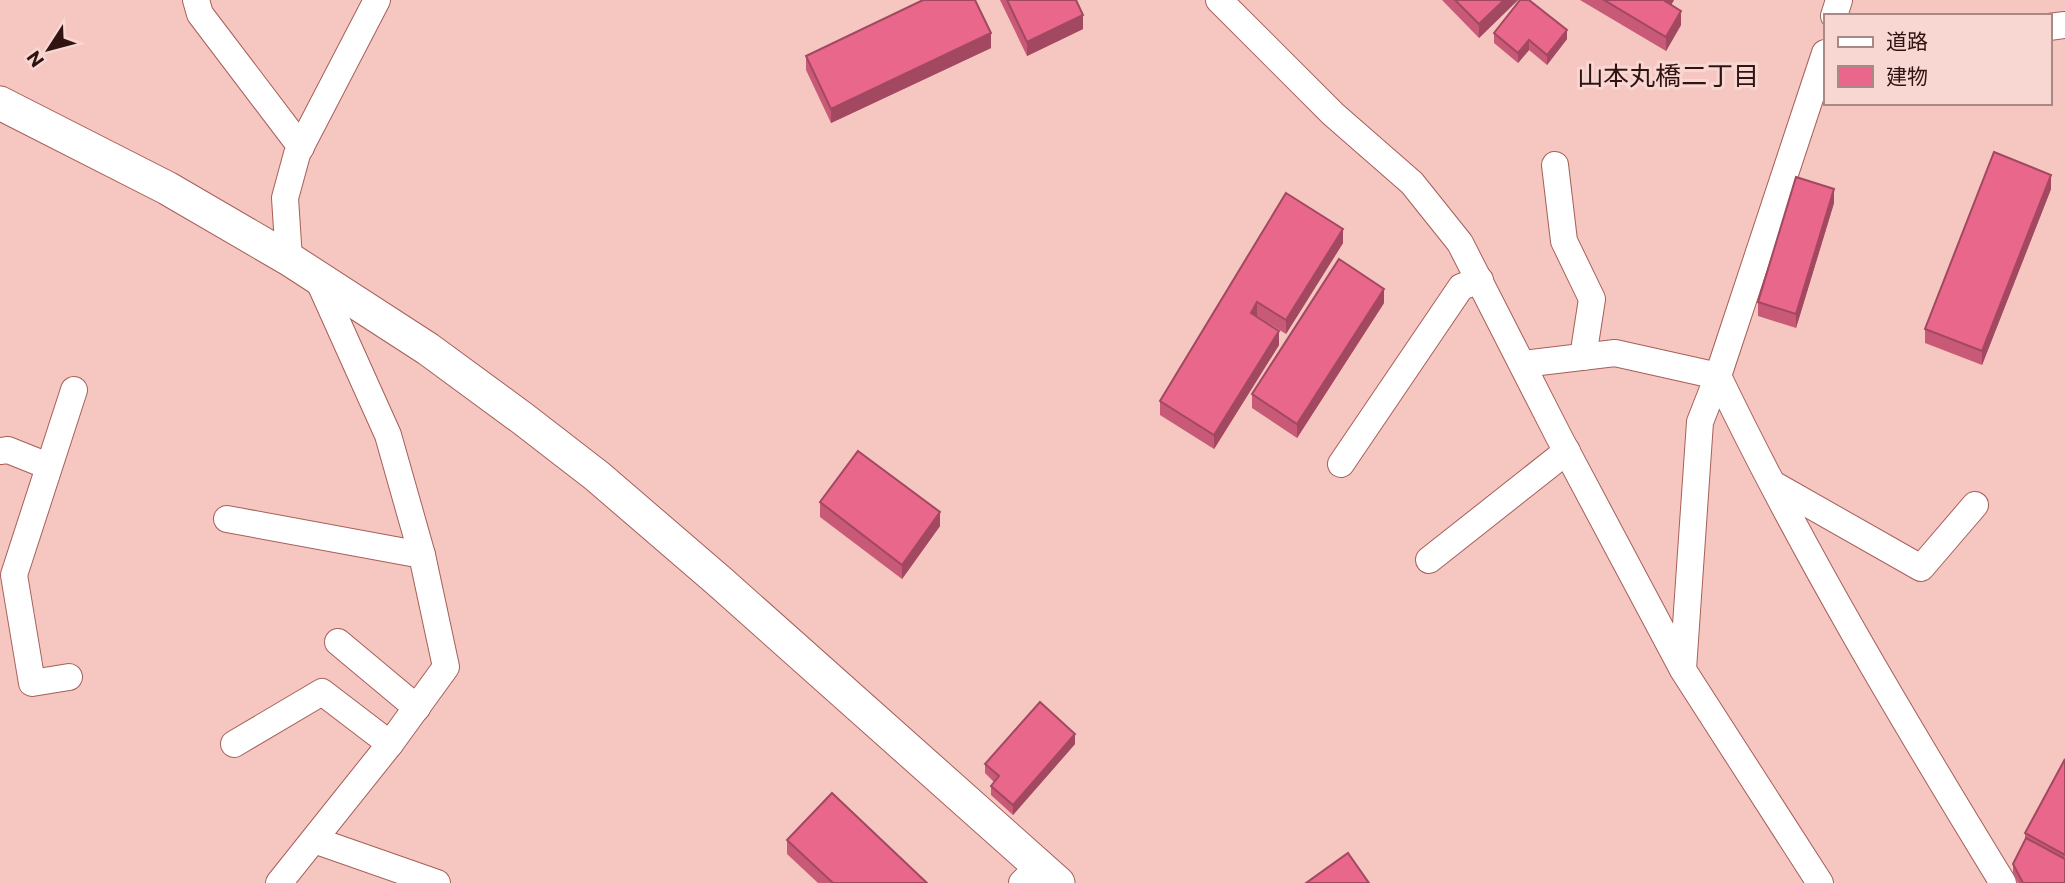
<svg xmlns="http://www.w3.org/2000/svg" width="2065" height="883" font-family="Commissioner,'Noto Sans JP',sans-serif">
<rect width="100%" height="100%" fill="#f6c6c0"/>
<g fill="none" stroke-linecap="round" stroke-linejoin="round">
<defs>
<g id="minor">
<polyline points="196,0 200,14 301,147"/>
<polyline points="1219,0 1333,114 1412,183 1460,243 1559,437 1683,670 1820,883"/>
<polyline points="1834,16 1839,0"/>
<polyline points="2049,27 2065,25"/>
<polyline points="1555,165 1564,241 1592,299 1583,357"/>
<polyline points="289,259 285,198 297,154 377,0"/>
<path d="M 1523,364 L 1615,353 L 1718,376 C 1802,551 1902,718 2003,883"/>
<polyline points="0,451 8,450 48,466"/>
<polyline points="1341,464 1461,287 1480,280"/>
<polyline points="1773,484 1921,568 1975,505"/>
<polyline points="227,519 422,555"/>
<polyline points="1429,560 1567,451"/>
<polyline points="338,642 417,708"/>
<polyline points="1683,669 1700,422 1718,376 1825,53"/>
<polyline points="69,677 32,683 14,575 74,390"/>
<polyline points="234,744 322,692 390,744"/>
<polyline points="314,840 437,883"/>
<polyline points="279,883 390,744 446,667 422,555 388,435 317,277"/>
<polyline points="1022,883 1039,866"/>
</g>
<polyline id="tertiary" points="0,103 167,188 289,259 428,349 522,418 597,476 719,581 1058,883"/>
</defs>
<!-- minor casing -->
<use href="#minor" stroke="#a65f59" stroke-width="28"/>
<!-- tertiary casing -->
<use href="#tertiary" stroke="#a65f59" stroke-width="35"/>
<!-- minor -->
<use href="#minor" stroke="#fff" stroke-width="26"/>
<!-- tertiary -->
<use href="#tertiary" stroke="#fff" stroke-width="33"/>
</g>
<!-- wall -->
<g fill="#c85977">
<polygon points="1000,0 1076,0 1083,29 1027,56"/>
<polygon points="1442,0 1518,0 1479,38"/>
<polygon points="1580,0 1674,0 1671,5 1681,25 1666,51"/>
<polygon points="1494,33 1567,39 1547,65 1529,50 1518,63 1494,43"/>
<polygon points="991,48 831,123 806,70 806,56"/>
<polygon points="2051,189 1982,365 1925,343 1925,329"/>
<polygon points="1286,193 1343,243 1286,334 1257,316 1257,317 1279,345 1214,449 1160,415 1160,401"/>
<polygon points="1834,203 1796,328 1758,316 1758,302"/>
<polygon points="1384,303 1297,438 1252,408 1252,394"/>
<polygon points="820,502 940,526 902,579 820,517"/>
<polygon points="1075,744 1013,815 991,795 991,786 994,782 985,773 985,764"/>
<polygon points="2065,759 2065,883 2018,883 2013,873 2013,864 2025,840 2025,833"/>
<polygon points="787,840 927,883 818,883 787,854"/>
</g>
<!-- shaded-wall -->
<g fill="#a24861">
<polygon points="1504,0 1518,0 1479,38 1479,24"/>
<polygon points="1666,0 1674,0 1665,15"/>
<polygon points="1681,11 1681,25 1666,51 1666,37"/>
<polygon points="1083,15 1083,29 1027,56 1027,42"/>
<polygon points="1567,30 1567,39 1547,65 1547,55"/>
<polygon points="991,33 991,48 831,123 831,109"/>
<polygon points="1529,40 1529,50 1518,63 1518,53"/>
<polygon points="2051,175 2051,189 1982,365 1982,351"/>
<polygon points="1834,189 1834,203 1796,328 1796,314"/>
<polygon points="1343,229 1343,243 1286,334 1286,320"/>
<polygon points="1384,289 1384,303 1297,438 1297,424"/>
<polygon points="1257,302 1257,316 1251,328 1251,313"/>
<polygon points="1279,331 1279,345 1214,449 1214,435"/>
<polygon points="940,512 940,526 902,579 902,565"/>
<polygon points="1075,734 1075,744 1013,815 1013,805"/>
</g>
<!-- building -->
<g fill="#e8678a" stroke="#a24861" stroke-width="2">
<polygon points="923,0 975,0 991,33 831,109 806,56"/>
<polygon points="1007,0 1076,0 1083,15 1027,42"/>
<polygon points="1455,0 1504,0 1479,24"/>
<polygon points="1520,0 1529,0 1567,30 1547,55 1529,40 1518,53 1494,33"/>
<polygon points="1604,0 1666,0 1665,1 1681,11 1666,37"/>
<polygon points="1994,152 2051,175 1982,351 1925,329"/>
<polygon points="1796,177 1834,189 1796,314 1758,302"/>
<polygon points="1286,193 1343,229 1286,320 1257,302 1251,313 1279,331 1214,435 1160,401"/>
<polygon points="1339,259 1384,289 1297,424 1252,394"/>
<polygon points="858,451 940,512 902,565 820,502"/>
<polygon points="1040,702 1075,734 1013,805 991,786 999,776 985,764"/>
<polygon points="2065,759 2065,855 2025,833"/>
<polygon points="832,793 927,883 833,883 787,840"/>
<polygon points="2026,838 2065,859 2065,883 2023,883 2013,864"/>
<polygon points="1348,853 1369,883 1306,883"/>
</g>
<g text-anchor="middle" stroke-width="6" stroke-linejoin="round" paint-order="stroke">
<!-- neighbourhood labels -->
<g font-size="26" fill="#311412" stroke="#f8d7d3">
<text x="1668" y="85">山本丸橋二丁目</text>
</g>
</g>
<!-- legend -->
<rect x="1824" y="14" width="228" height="91" fill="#f8d7d3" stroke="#a88986" stroke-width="2"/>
<rect x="1838" y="37" width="35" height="10" fill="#ffffff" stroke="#a88986" stroke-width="2"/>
<text x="1886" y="49" font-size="21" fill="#311412">道路</text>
<rect x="1838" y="66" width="35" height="21" fill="#e8678a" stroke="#a88986" stroke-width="2"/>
<text x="1886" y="84" font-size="21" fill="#311412">建物</text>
<!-- north arrow -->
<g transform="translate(49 49) rotate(234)" stroke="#f8d7d3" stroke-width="5" paint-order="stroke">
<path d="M0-5L12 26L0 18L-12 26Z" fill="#311412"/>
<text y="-10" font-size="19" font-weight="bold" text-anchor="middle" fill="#311412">N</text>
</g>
</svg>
